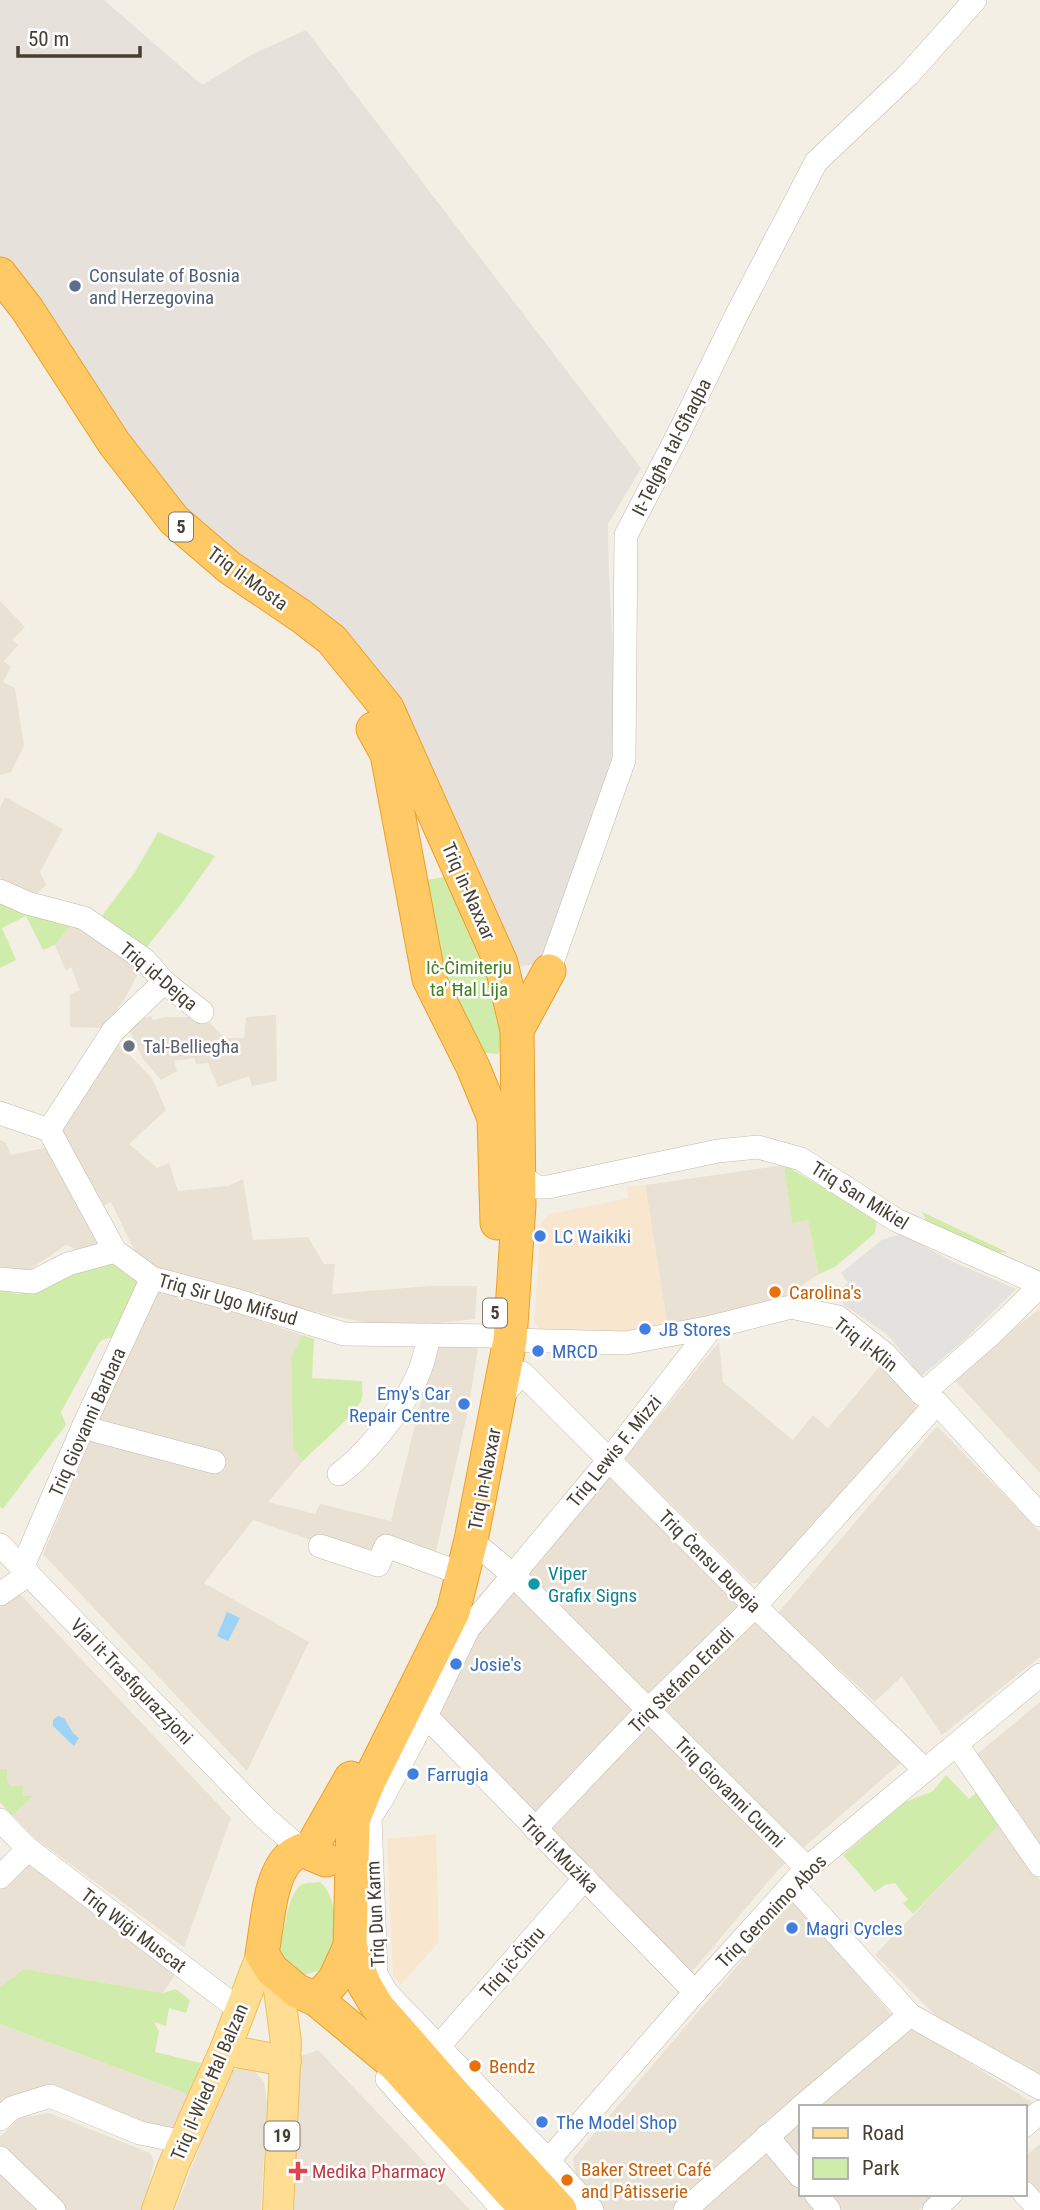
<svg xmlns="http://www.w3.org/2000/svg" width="1040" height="2210" font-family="'Roboto Condensed',sans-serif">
<rect width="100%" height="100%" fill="#f4efe5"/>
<!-- residential -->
<g fill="#e9e1d3">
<polygon points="0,601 25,627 12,640 18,645 4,661 11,667 3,682 15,688 24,746 11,772 0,775"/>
<polygon points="5,797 63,829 40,872 46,885 33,897 0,881 0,808"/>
<polygon points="74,921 143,964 124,1000 103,1028 70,1027 70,995 80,990 71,967 66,971 55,945"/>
<polygon points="276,1015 277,1081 252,1086 249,1076 218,1087 208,1063 196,1064 194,1058 174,1061 177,1071 161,1080 143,1059 126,1023 151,1016 153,1020 166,1017 204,1017 225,1038 244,1038 246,1017"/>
<polygon points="113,1038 152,1078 166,1110 129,1144 157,1168 169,1163 178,1191 228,1186 243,1179 253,1240 308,1237 324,1264 335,1264 332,1294 430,1286 477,1286 475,1319 390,1328 261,1300 260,1292 234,1294 157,1271 135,1252 111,1202 104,1205 57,1126"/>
<polygon points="0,1140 6,1143 11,1155 53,1146 105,1243 86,1253 66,1245 26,1272 0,1271"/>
<polygon points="784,1165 792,1222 808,1219 819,1274 776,1302 668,1328 645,1185"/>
<polygon points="155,1285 302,1335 291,1359 293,1447 303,1461 268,1502 315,1514 320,1504 391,1521 435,1346 478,1348 469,1406 436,1551 378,1536 371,1561 253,1520 204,1583 309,1642 247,1771 43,1554"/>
<polygon points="1040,1309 1040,1473 951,1376"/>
<polygon points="719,1342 723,1382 793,1440 813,1415 828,1428 880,1366 919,1409 767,1583 751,1583 625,1458"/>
<polygon points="937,1426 1040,1532 1040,1657 942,1735 902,1676 875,1702 778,1613"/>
<polygon points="608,1473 904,1760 778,1870 692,1972 437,1712 466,1648"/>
<polygon points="18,1592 231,1818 184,1947 36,1839 0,1802 0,1605"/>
<polygon points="1040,1702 1040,1845 977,1754"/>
<polygon points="999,1825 1040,1881 1040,2074 941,2021 875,1955"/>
<polygon points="31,1862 176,1973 163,1993 24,1969 0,1987 0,1888 23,1864"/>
<polygon points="794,1900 892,2015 1035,2104 1024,2114 1024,2107 800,2107 800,2194 936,2194 919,2210 601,2210 576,2180 573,2158"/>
<polygon points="0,2024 190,2095 169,2135 50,2086 0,2106"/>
<polygon points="318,2050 470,2210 291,2210 298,2057"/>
<polygon points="245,2066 253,2069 264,2082 267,2103 261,2210 175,2210 229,2072"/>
<polygon points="49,2113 150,2153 154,2161 144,2210 0,2210 0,2137 19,2118"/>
<polygon points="1040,2144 1040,2194 1024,2177 1024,2157"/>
</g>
<!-- commercial -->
<g fill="#f8e6ce">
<polygon points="645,1185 668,1328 623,1334 542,1333 534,1322 541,1223 550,1214 629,1198 627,1187"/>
<polygon points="436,1834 439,1942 401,1984 393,1976 387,1839"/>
</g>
<!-- industrial -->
<polygon fill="#e6e1da" points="0,0 104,0 202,85 253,54 306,30 641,468 608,524 609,576 619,754 540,963 518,967 366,675 207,547 0,261"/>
<!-- green -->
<g fill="#d0ecaa">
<polygon points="158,832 215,856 182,903 145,949 98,921 135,872"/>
<polygon points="448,876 483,945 508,1036 498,1054 476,1052 447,987 427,880"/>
<polygon points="0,900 74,921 55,945 43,950 26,916 2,928 16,960 0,968"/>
<polygon points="784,1165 877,1218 875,1233 835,1267 819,1274 808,1220 792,1223"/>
<polygon points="922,1212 1009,1253 993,1252 929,1226"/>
<polygon points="110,1262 135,1277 139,1292 112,1337 102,1340 99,1343 61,1412 66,1425 3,1509 0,1506 0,1290 18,1294"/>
<path d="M 302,1335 L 314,1339 L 312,1378 L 362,1381 C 362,1386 363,1394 362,1398 C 356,1415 317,1446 303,1461 L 293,1447 L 291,1358 Z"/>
<polygon points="0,1769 7,1769 7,1780 10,1786 23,1786 23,1796 33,1796 12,1815 0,1802"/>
<polygon points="946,1775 969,1799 981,1789 1004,1820 913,1914 903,1903 908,1900 895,1883 885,1885 875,1892 843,1855 905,1802 933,1791"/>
<path d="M 320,1882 C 342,1901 336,1945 325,1969 L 303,1975 L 290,1967 L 280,1951 C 283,1936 288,1889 303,1884 C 308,1882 315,1883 320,1882 Z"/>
<polygon points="24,1969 163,1993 176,1989 190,2000 186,2013 169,2008 166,2026 154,2022 159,2031 155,2052 201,2063 190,2095 0,2024 0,1987"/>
</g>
<!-- parking -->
<polygon fill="#e4e2de" points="902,1234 951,1261 1016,1289 960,1344 921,1376 888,1335 844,1305 837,1291 848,1283 841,1273 883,1239"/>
<!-- water -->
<g fill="#9cd3f6">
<polygon points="227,1612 240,1618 228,1641 217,1636"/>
<polygon points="58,1716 64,1718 73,1733 79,1738 74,1746 53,1726 53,1720"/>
</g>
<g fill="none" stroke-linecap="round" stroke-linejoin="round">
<defs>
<g id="minor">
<polyline points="0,891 27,903 84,918 145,960 164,982 202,1012"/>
<polyline points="549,971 624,760 626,535 679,433 735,318 816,162 908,75 975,0"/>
<polyline points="0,1113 49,1130 115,1251 152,1278 235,1300 344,1334 495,1336"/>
<polyline points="49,1130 113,1031 164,982"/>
<polyline points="519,1174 536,1187 548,1187 718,1151 758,1147 801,1159 896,1220 1040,1284"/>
<polyline points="0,1279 33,1282 68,1264 115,1251"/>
<polyline points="510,1340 626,1343 712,1327 791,1307 838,1317 885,1354 922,1394 937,1403 1040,1515"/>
<polyline points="922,1394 990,1335 1040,1286"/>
<polyline points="501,1397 522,1373 755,1606 925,1770"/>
<polyline points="84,1425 97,1431 214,1462"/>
<path d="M 339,1474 C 367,1454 410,1400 421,1367 C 425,1356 427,1345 429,1335"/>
<polyline points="471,1540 512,1574 807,1868"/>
<polyline points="0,1545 264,1817 302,1850"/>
<polyline points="320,1546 378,1565 386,1546 452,1570"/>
<polyline points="23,1566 84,1425 152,1278"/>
<polyline points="0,1594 29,1574"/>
<polyline points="426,1716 695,1992"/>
<polyline points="957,1745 1040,1865"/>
<polyline points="0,1820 28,1849 240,2010"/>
<polyline points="535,1829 648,1710 755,1606 937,1403"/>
<polyline points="0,1877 28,1849"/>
<polyline points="792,1884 910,2015 1040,2088"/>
<polyline points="439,2046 585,1878"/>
<polyline points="387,2079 503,2210"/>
<polyline points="801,2107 910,2015"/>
<polyline points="0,2119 12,2108 50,2096 140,2133 184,2142"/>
<polyline points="1024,2126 1040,2112"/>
<polyline points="767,2136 800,2176"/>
<polyline points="0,2158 54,2210"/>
<polyline points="539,2171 695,1992 807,1868 1040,1675"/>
<polyline points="1024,2193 1040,2210"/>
<polyline points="816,2194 829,2210"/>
<polyline points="592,2210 548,2160 386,1992 376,1974 370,1817 382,1799 426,1716 468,1629 608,1461 712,1327"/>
<polyline points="685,2210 800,2108"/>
<polyline points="934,2210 951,2194"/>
</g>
<g id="major">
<polyline points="277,1974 286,2042 278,2210"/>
<polyline points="225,2050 286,2061"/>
<polyline points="157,2210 173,2166 225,2050 262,1954"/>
</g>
<g id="highway">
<polyline points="0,274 27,309 114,443 174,520 230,568 301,616 332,640 387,708 501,963 517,1030 519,1205 510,1340 471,1540 453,1612 368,1783 353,1820 350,1946 335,1979 317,2000"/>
<polyline points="373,729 387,754 429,979 473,1067 494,1118 497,1223"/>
<polyline points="517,1030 549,971"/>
<polyline points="309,1852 351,1778"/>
<path d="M 326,1860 L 302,1850 C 298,1852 291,1855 288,1859 C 269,1878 267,1928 262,1954 L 272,1970 L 296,1990 L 317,2000 L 394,2064 L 527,2210"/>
<polyline points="350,1946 364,1984 377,2006 454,2094 560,2210"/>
</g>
</defs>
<!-- minor casing -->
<use href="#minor" stroke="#c3baaa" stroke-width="24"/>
<!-- major casing -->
<use href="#major" stroke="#eebe59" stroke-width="32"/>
<!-- highway casing -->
<use href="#highway" stroke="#eb9f28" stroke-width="35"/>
<!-- minor -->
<use href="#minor" stroke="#fff" stroke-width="23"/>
<!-- major -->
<use href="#major" stroke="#ffde93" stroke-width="30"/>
<!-- highway -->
<use href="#highway" stroke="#ffc965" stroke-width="33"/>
</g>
<!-- markers -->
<circle fill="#5c6f8a" stroke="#fff" stroke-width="2.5" cx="75" cy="286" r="7"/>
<circle fill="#6b7280" stroke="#fff" stroke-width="2.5" cx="129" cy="1046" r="7"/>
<g fill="#3f7fe0" stroke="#fff" stroke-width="2.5">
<circle cx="540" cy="1236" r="7"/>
<circle cx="645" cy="1329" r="7"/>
<circle cx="538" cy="1351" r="7"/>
<circle cx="464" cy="1404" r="7"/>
<circle cx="456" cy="1664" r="7"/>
<circle cx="413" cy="1774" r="7"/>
<circle cx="792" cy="1928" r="7"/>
<circle cx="542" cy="2122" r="7"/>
</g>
<g fill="#e8710a" stroke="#fff" stroke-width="2.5">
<circle cx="775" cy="1292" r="7"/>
<circle cx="475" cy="2066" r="7"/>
<circle cx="567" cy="2180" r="7"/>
</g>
<circle fill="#0f9aa8" stroke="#fff" stroke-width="2.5" cx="534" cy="1584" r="7"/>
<path fill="#e0444e" stroke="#fff" stroke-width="2.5" d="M294.5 2160.5h7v7h7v7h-7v7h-7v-7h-7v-7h7z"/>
<g text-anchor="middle" stroke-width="5" stroke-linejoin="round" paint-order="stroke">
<!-- shield labels -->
<g fill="#fff" stroke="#7e7971" stroke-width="2">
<rect x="169" y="512.5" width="24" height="29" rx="5"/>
<rect x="483" y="1298.5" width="24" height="29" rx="5"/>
<rect x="264.5" y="2121.5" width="35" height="29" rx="5"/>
</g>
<g font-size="18" font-weight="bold" fill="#473f34">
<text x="181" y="533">5</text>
<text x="495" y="1319">5</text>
<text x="282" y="2142">19</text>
</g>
<!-- service labels -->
<g font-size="19" fill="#4e5e75" stroke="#fff" text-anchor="start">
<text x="89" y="282">Consulate of Bosnia<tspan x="89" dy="22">and Herzegovina</tspan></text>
</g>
<!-- street labels -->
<g font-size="19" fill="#473f34" stroke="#fff">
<text transform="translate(671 447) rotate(-63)" y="7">It-Telgħa tal-Għaqba</text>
<text transform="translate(248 578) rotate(36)" y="7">Triq il-Mosta</text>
<text transform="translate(469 891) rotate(66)" y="7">Triq in-Naxxar</text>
<text transform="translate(159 976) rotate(40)" y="7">Triq id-Dejqa</text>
<text transform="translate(860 1195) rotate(32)" y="7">Triq San Mikiel</text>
<text transform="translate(228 1299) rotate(16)" y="7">Triq Sir Ugo Mifsud</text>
<text transform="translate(866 1344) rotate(38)" y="7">Triq il-Klin</text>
<text transform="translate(87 1422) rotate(-66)" y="7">Triq Giovanni Barbara</text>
<text transform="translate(614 1451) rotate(-51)" y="7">Triq Lewis F. Mizzi</text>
<text transform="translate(484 1479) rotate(-79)" y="7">Triq in-Naxxar</text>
<text transform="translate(710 1561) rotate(45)" y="7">Triq Ċensu Bugeja</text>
<text transform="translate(681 1680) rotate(-45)" y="7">Triq Stefano Erardi</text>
<text transform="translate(132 1681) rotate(46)" y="7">Vjal it-Trasfigurazzjoni</text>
<text transform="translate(730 1792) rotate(45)" y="7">Triq Giovanni Curmi</text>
<text transform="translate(560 1854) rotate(45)" y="7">Triq il-Mużika</text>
<text transform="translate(771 1911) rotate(-46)" y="7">Triq Geronimo Abos</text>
<text transform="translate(375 1914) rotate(-93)" y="7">Triq Dun Karm</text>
<text transform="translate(134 1930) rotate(37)" y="7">Triq Wiġi Muscat</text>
<text transform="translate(512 1962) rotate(-49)" y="7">Triq iċ-Ċitru</text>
<text transform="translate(209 2082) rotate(-67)" y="7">Triq il-Wied Ħal Balzan</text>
</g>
<!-- park labels -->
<g font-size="19" fill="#477e22" stroke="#fff">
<text x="469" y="974">Iċ-Ċimiterju<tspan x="469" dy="22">ta' Ħal Lija</tspan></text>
</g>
<!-- worship labels -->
<g font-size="19" fill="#5b616d" stroke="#fff" text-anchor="start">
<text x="143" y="1053">Tal-Belliegħa</text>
</g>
<!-- shop labels -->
<g font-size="19" fill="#366cbe" stroke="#fff" text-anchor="start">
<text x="554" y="1243">LC Waikiki</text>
<text x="659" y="1336">JB Stores</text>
<text x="552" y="1358">MRCD</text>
<text x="450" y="1400" text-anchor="end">Emy's Car<tspan x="450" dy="22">Repair Centre</tspan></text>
<text x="470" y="1671">Josie's</text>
<text x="427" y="1781">Farrugia</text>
<text x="806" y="1935">Magri Cycles</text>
<text x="556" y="2129">The Model Shop</text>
</g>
<!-- food labels -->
<g font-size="19" fill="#c56008" stroke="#fff" text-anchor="start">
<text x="789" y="1299">Carolina's</text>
<text x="489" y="2073">Bendz</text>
<text x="581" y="2176">Baker Street Café<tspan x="581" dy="22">and Pâtisserie</tspan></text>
</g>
<!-- culture labels -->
<g font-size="19" fill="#0d838f" stroke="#fff" text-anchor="start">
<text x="548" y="1580">Viper<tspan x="548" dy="22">Grafix Signs</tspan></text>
</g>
<!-- health labels -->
<g font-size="19" fill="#be3a42" stroke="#fff" text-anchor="start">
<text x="312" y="2178">Medika Pharmacy</text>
</g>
</g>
<!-- legend -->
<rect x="799" y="2105" width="228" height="91" fill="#ffffff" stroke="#b5b2ae" stroke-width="2"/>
<rect x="813" y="2128" width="35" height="10" fill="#ffde93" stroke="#b5b2ae" stroke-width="2"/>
<text x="862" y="2140" font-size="21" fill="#473f34">Road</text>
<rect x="813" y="2158" width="35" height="21" fill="#d0ecaa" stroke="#b5b2ae" stroke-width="2"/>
<text x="862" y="2175" font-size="21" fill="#473f34">Park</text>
<!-- scale -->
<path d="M18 46v10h122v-10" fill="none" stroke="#473f34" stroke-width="3.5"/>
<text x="28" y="46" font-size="21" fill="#473f34" stroke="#ffffff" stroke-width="5" paint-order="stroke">50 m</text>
</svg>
